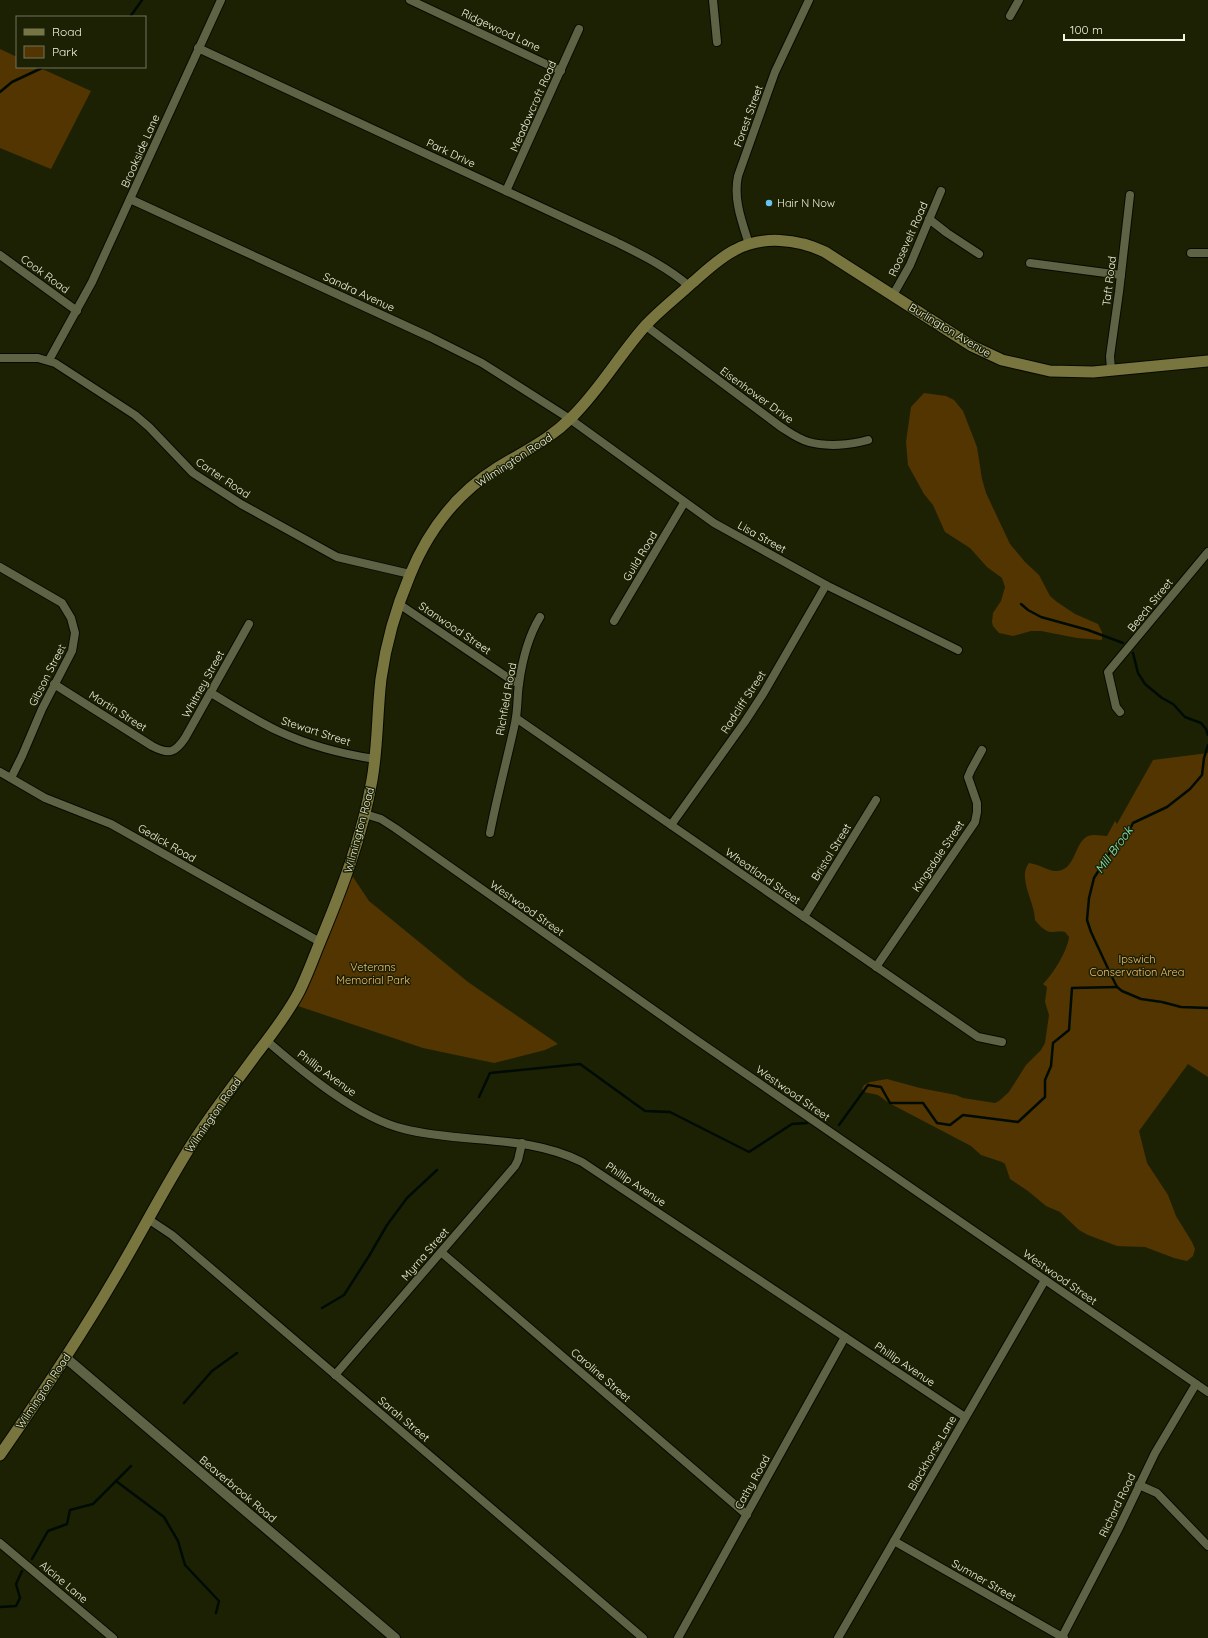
<svg xmlns="http://www.w3.org/2000/svg" width="1208" height="1638" font-family="Quicksand,sans-serif">
<rect width="100%" height="100%" fill="#1c2104"/>
<!-- green -->
<g fill="#533501">
<polygon points="0,49 17,57 17,67 38,67 91,91 51,169 0,148"/>
<polygon points="924,393 946,396 954,400 963,411 977,447 982,479 986,493 1010,544 1025,562 1039,575 1050,596 1057,602 1075,614 1098,624 1102,632 1102,640 1077,638 1041,631 1031,631 1013,636 999,633 993,626 992,622 993,613 1001,601 1005,587 1002,578 987,567 970,548 945,532 933,505 924,494 908,465 906,442 911,407"/>
<path d="M 1208,753 L 1208,1077 L 1188,1064 L 1139,1131 L 1147,1163 L 1168,1195 L 1176,1216 L 1192,1242 L 1195,1249 L 1193,1256 L 1187,1261 L 1174,1258 L 1145,1247 L 1117,1246 L 1088,1235 L 1079,1230 L 1060,1212 L 1046,1206 L 1028,1191 L 1010,1179 L 1005,1164 L 1002,1162 L 981,1155 L 971,1146 L 889,1103 L 878,1095 L 864,1092 L 862,1089 L 864,1085 L 870,1082 L 887,1079 L 920,1088 L 956,1095 L 963,1098 L 995,1103 L 999,1101 L 1009,1092 L 1026,1065 L 1041,1050 L 1045,1043 L 1049,1015 L 1045,1002 L 1047,987 L 1043,984 C 1053,974 1067,952 1069,937 L 1065,932 C 1060,931 1056,932 1051,932 C 1044,931 1039,925 1035,920 C 1035,902 1017,878 1029,863 C 1039,864 1048,871 1056,871 C 1076,871 1074,842 1088,836 C 1094,834 1101,836 1107,836 L 1115,821 L 1117,824 L 1153,760 Z"/>
<polygon points="353,877 369,901 468,982 558,1044 545,1050 494,1063 423,1048 298,1006 323,949 351,879"/>
</g>
<g fill="none" stroke-linecap="round" stroke-linejoin="round">
<!-- stream -->
<g stroke="#000b04" stroke-width="2.5">
<polyline points="130,17 142,0"/>
<polyline points="0,92 12,82 44,67"/>
<polyline points="1021,604 1028,610 1041,617 1088,630 1123,643"/>
<polyline points="1133,653 1138,673 1145,684 1162,698 1173,704 1185,717 1201,723 1206,729 1208,735"/>
<polyline points="1208,745 1204,758 1202,775 1190,789 1167,807 1133,823 1127,835 1112,849 1094,878 1089,898 1087,920 1091,932 1111,975 1117,987 1122,991 1141,999 1162,1002 1181,1007 1208,1008"/>
<polyline points="479,1097 490,1073 580,1064 645,1111 670,1112 749,1152 792,1124 807,1123"/>
<polyline points="839,1125 868,1085 881,1087 890,1103 923,1103 937,1123 950,1125 963,1115 1018,1122 1045,1097 1045,1080 1051,1066 1053,1043 1069,1030 1072,988 1117,987"/>
<polyline points="322,1308 344,1295 369,1256 387,1225 407,1198 437,1170"/>
<polyline points="184,1403 212,1371 237,1353"/>
<polyline points="116,1481 164,1517 178,1541 185,1565 219,1601 216,1613"/>
<polyline points="32,1559 48,1531 67,1524 70,1510 93,1504 131,1466"/>
<polyline points="0,1607 16,1606 20,1598 16,1584 22,1571"/>
</g>
<defs>
<g id="minor">
<polyline points="410,0 561,71"/>
<polyline points="713,0 717,42"/>
<polyline points="1010,16 1019,0"/>
<path d="M 198,48 L 616,242 C 642,255 667,267 689,286"/>
<polyline points="506,191 579,29"/>
<polyline points="130,199 430,337 482,363 570,419 714,523 826,585 958,650"/>
<polyline points="929,219 947,233 979,254"/>
<path d="M 749,244 C 742,222 733,199 738,176 L 775,72 L 809,0"/>
<polyline points="1191,253 1208,253"/>
<polyline points="0,255 77,311"/>
<polyline points="1030,263 1121,275"/>
<polyline points="893,295 910,265 941,191"/>
<path d="M 646,326 L 781,427 C 789,432 798,439 809,442 C 827,447 851,445 868,440"/>
<polyline points="0,358 38,358 55,363 135,415 149,427 193,473 241,504 337,557 410,574"/>
<polyline points="49,360 92,282 221,0"/>
<polyline points="1111,370 1110,356 1119,292 1130,195"/>
<polyline points="0,567 62,603 71,618 75,633 72,651 42,709 22,756 11,778"/>
<polyline points="399,604 510,679 519,684"/>
<polyline points="614,621 684,503"/>
<path d="M 54,684 L 152,746 C 169,755 175,753 185,738 L 249,624"/>
<path d="M 211,693 C 233,706 255,720 278,731 C 308,745 342,754 375,759"/>
<polyline points="1120,712 1116,707 1108,672 1208,552"/>
<polyline points="516,718 978,1037 1002,1042"/>
<polyline points="0,772 45,798 111,824 320,942"/>
<polyline points="365,814 381,819 395,828 695,1039 1208,1392"/>
<polyline points="671,825 744,723 763,694 826,585"/>
<path d="M 490,833 C 497,796 507,760 515,723 C 518,710 517,697 519,684 C 522,661 528,637 540,617"/>
<polyline points="804,917 876,800"/>
<polyline points="876,967 975,822 977,812 977,803 968,777 971,770 982,750"/>
<path d="M 267,1041 C 303,1072 358,1118 404,1129 C 464,1144 526,1134 582,1162 L 965,1417"/>
<polyline points="148,1219 172,1235 643,1638"/>
<polyline points="441,1252 747,1515"/>
<polyline points="335,1375 515,1166 518,1160 522,1143"/>
<polyline points="1139,1485 1157,1493 1208,1546"/>
<polyline points="894,1541 1064,1638"/>
<polyline points="0,1543 113,1638"/>
<polyline points="1062,1637 1118,1530 1155,1453 1196,1384"/>
<polyline points="678,1638 845,1337"/>
<polyline points="838,1638 1045,1280"/>
</g>
<polyline id="tertiary" points="66,1358 395,1638"/>
<path id="secondary" d="M 0,1455 C 40,1397 79,1339 114,1279 C 141,1234 164,1188 192,1144 C 211,1114 234,1085 255,1056 C 271,1035 287,1015 299,992 C 307,976 313,959 320,942 C 342,889 362,837 372,780 C 378,746 377,713 381,679 C 386,643 396,608 410,575 C 428,531 457,493 497,468 C 526,450 548,441 573,416 C 601,388 620,354 646,325 C 660,310 677,297 692,283 C 706,271 719,258 735,250 C 762,235 798,239 825,252 L 972,346 L 1002,360 L 1050,371 L 1093,372 L 1208,361"/>
</defs>
<!-- minor casing -->
<use href="#minor" stroke="#070a00" stroke-width="10"/>
<!-- tertiary casing -->
<use href="#tertiary" stroke="#070a00" stroke-width="12"/>
<!-- secondary casing -->
<use href="#secondary" stroke="#070a00" stroke-width="13"/>
<!-- minor -->
<use href="#minor" stroke="#5d6344" stroke-width="8"/>
<!-- tertiary -->
<use href="#tertiary" stroke="#5d6344" stroke-width="10"/>
<!-- secondary -->
<use href="#secondary" stroke="#78753f" stroke-width="11"/>
</g>
<!-- markers -->
<circle fill="#67c4f0" stroke="#1c2104" stroke-width="1.5" cx="769" cy="203" r="4"/>
<g text-anchor="middle" stroke-width="3" stroke-linejoin="round" paint-order="stroke">
<!-- street labels -->
<g font-size="11" fill="#eff3e1" stroke="#1c2104">
<text transform="translate(501 30) rotate(25)" y="4">Ridgewood Lane</text>
<text transform="translate(533 106) rotate(-66)" y="4">Meadowcroft Road</text>
<text transform="translate(748 116) rotate(-70)" y="4">Forest Street</text>
<text transform="translate(140 151) rotate(-66)" y="4">Brookside Lane</text>
<text transform="translate(451 153) rotate(25)" y="4">Park Drive</text>
<text transform="translate(908 239) rotate(-66)" y="4">Roosevelt Road</text>
<text transform="translate(45 274) rotate(36)" y="4">Cook Road</text>
<text transform="translate(1109 281) rotate(-83)" y="4">Taft Road</text>
<text transform="translate(359 292) rotate(25)" y="4">Sandra Avenue</text>
<text transform="translate(950 330) rotate(31)" y="4">Burlington Avenue</text>
<text transform="translate(757 395) rotate(36)" y="4">Eisenhower Drive</text>
<text transform="translate(514 460) rotate(-33)" y="4">Wilmington Road</text>
<text transform="translate(223 478) rotate(34)" y="4">Carter Road</text>
<text transform="translate(762 537) rotate(29)" y="4">Lisa Street</text>
<text transform="translate(640 556) rotate(-59)" y="4">Guild Road</text>
<text transform="translate(1150 605) rotate(-51)" y="4">Beech Street</text>
<text transform="translate(455 628) rotate(34)" y="4">Stanwood Street</text>
<text transform="translate(47 675) rotate(-63)" y="4">Gibson Street</text>
<text transform="translate(203 684) rotate(-61)" y="4">Whitney Street</text>
<text transform="translate(506 699) rotate(-80)" y="4">Richfield Road</text>
<text transform="translate(743 702) rotate(-57)" y="4">Radcliff Street</text>
<text transform="translate(118 711) rotate(32)" y="4">Martin Street</text>
<text transform="translate(316 731) rotate(18)" y="4">Stewart Street</text>
<text transform="translate(359 830) rotate(-75)" y="4">Wilmington Road</text>
<text transform="translate(167 843) rotate(30)" y="4">Gedick Road</text>
<text transform="translate(831 852) rotate(-58)" y="4">Bristol Street</text>
<text transform="translate(938 856) rotate(-56)" y="4">Kingsdale Street</text>
<text transform="translate(763 876) rotate(35)" y="4">Wheatland Street</text>
<text transform="translate(527 908) rotate(35)" y="4">Westwood Street</text>
<text transform="translate(327 1073) rotate(36)" y="4">Phillip Avenue</text>
<text transform="translate(793 1093) rotate(35)" y="4">Westwood Street</text>
<text transform="translate(213 1115) rotate(-55)" y="4">Wilmington Road</text>
<text transform="translate(636 1184) rotate(34)" y="4">Phillip Avenue</text>
<text transform="translate(425 1254) rotate(-49)" y="4">Myrna Street</text>
<text transform="translate(1060 1277) rotate(35)" y="4">Westwood Street</text>
<text transform="translate(905 1364) rotate(34)" y="4">Phillip Avenue</text>
<text transform="translate(601 1375) rotate(41)" y="4">Caroline Street</text>
<text transform="translate(43 1391) rotate(-56)" y="4">Wilmington Road</text>
<text transform="translate(404 1419) rotate(40)" y="4">Sarah Street</text>
<text transform="translate(932 1453) rotate(-60)" y="4">Blackhorse Lane</text>
<text transform="translate(752 1482) rotate(-61)" y="4">Cathy Road</text>
<text transform="translate(238 1489) rotate(40)" y="4">Beaverbrook Road</text>
<text transform="translate(1117 1505) rotate(-64)" y="4">Richard Road</text>
<text transform="translate(984 1580) rotate(30)" y="4">Sumner Street</text>
<text transform="translate(64 1582) rotate(40)" y="4">Alcine Lane</text>
</g>
<!-- poi labels -->
<g font-size="11" fill="#eff3e1" stroke="#1c2104" text-anchor="start">
<text x="777" y="207">Hair N Now</text>
</g>
<!-- park labels -->
<g font-size="11" fill="#f8bf71" stroke="#1c2104">
<text x="1137" y="963">Ipswich<tspan x="1137" dy="13">Conservation Area</tspan></text>
<text x="373" y="971">Veterans<tspan x="373" dy="13">Memorial Park</tspan></text>
</g>
<!-- water labels -->
<g font-size="12" font-style="italic" fill="#8aefc1" stroke="#1c2104">
<text transform="translate(1114 850) rotate(-54)" y="4">Mill Brook</text>
</g>
</g>
<!-- legend -->
<rect x="16" y="16" width="130" height="52" fill="#1c2104" stroke="#70755c"/>
<rect x="24" y="29" width="20" height="6" fill="#78753f" stroke="#70755c"/>
<text x="52" y="36" font-size="12" fill="#eff3e1">Road</text>
<rect x="24" y="46" width="20" height="12" fill="#533501" stroke="#70755c"/>
<text x="52" y="56" font-size="12" fill="#eff3e1">Park</text>
<!-- scale -->
<path d="M1064 34v6h120v-6" fill="none" stroke="#eff3e1" stroke-width="2"/>
<text x="1070" y="34" font-size="12" fill="#eff3e1" stroke="#1c2104" stroke-width="3" paint-order="stroke">100 m</text>
</svg>
